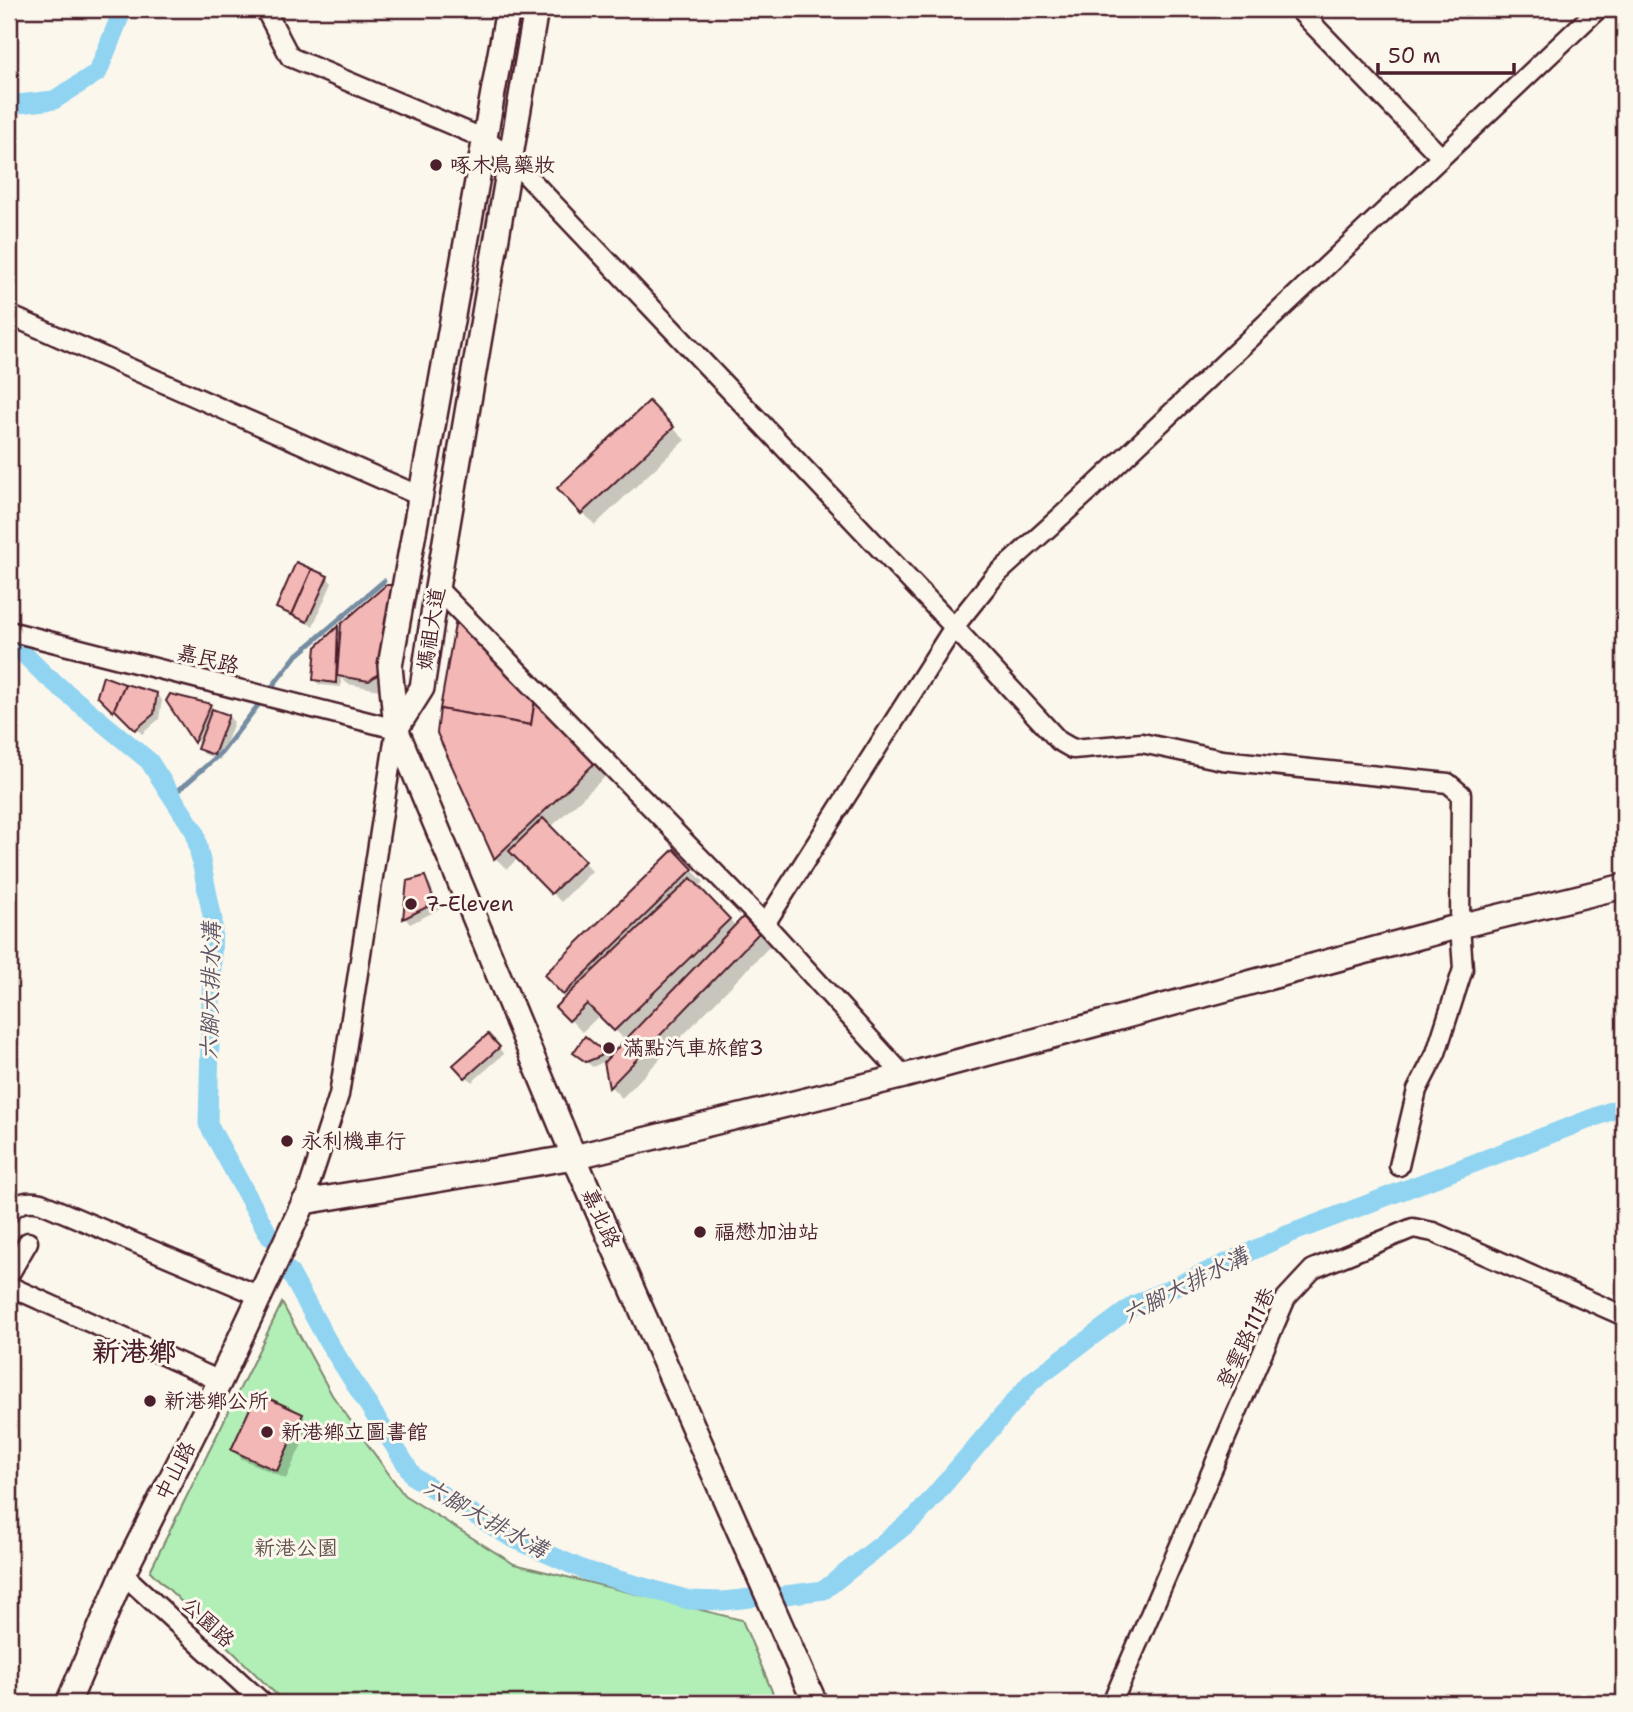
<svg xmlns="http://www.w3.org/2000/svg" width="1633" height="1712" font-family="'Shantell Sans','LXGW WenKai TC',sans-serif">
<rect width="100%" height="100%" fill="#fbf7ec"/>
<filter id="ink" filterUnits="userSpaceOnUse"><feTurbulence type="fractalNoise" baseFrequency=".0143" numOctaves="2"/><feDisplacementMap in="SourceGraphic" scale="14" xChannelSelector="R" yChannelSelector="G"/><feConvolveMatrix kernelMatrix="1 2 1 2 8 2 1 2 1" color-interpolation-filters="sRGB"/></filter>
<g filter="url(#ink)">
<!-- green -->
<polygon fill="#b1efb6" stroke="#7e8770" stroke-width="2" points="282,1303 332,1395 404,1495 514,1564 742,1620 777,1703 285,1703 150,1571"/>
<!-- shadow -->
<g fill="#0003">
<polygon points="649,404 685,440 595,525 559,488"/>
<polygon points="327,577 332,583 313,626 284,613 278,608"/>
<polygon points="392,587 400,596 386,683 379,690 348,684 341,678 341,687 320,685 314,680 338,629 342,633"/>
<polygon points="156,694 162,700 159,719 142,734 120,712 119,715 99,695"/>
<polygon points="171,696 211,706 217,712 229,717 234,722 220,760 204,754 199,748 200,746 168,701"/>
<polygon points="548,707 609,773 550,828 592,871 561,902 518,858 507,869 495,858"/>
<polygon points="674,852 704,882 698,888 737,927 744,920 770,946 622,1098 611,1087 605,1061 593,1067 581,1058 602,1053 609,1060 626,1041 600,1015 582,1032 558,1007 568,997 547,975"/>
<polygon points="424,878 430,884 440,909 410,924 405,918 409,883"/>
<polygon points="488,1037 504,1054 472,1082 456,1065"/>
<polygon points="302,1415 311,1424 286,1479 242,1459 233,1450"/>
</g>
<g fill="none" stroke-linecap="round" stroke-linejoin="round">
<!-- stream -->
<g stroke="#748ca2" stroke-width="5">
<polyline points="268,692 295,657 384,581"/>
<polyline points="172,796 222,752 262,700"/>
</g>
<!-- canal -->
<g stroke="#90d4f2" stroke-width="19">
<polyline points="9,105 54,100 98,72 123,9"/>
<polyline points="9,639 44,674 149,761 195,832 213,920 208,1124 270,1237"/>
<polyline points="289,1271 327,1340 414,1477 510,1537 584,1570 689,1600 723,1601 751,1598"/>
<polyline points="785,1595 824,1590 917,1516 1032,1381 1134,1305 1289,1234 1624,1106"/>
</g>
</g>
<!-- building -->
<g fill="#f3b7b5" stroke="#4a1f2b" stroke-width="2">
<polygon points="649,401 674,427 581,514 557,488"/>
<polygon points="296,562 312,569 292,615 276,608"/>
<polygon points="312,569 328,576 307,622 292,615"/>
<polygon points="386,585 392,585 378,674 369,681 337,676 341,624"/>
<polygon points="457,613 536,693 531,725 440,709"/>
<polygon points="338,626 336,683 313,680 316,647"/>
<polygon points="103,676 125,684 113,712 97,696"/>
<polygon points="125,684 157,693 154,714 135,730 114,709"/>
<polygon points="536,693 598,760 494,859 437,733 440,709 531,725"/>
<polygon points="170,694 211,704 194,743 166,701"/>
<polygon points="212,709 229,715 214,755 197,749"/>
<polygon points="543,818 585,861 551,894 509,851"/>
<polygon points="674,849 693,869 563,995 544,975"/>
<polygon points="425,876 435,903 403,919 407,881"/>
<polygon points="691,878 730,919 614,1031 587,1004 569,1021 555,1007"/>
<polygon points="743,917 759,933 609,1088 604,1062"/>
<polygon points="488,1034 500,1047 465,1078 453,1065"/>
<polygon points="585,1036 603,1051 601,1056 586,1062 573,1053"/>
<polygon points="257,1393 303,1414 277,1471 231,1450"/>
</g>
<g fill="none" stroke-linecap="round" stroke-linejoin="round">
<defs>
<g id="minor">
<polyline points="265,9 290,57 485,139 510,158 954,627 1059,741 1073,749 1142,743 1222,760 1448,783 1461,794 1460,926 1463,969 1436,1053 1417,1090 1399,1166"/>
<polyline points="1298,9 1441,157"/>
<polyline points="9,315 420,496"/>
<polyline points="437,588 765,924 904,1076"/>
<polyline points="9,631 396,729 339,1095 304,1202"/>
<polyline points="765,924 954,627 994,577 1089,491 1598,9"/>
<path d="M 9,1213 C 18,1202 27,1200 41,1203 L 260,1296"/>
<polyline points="9,1275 28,1242"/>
<polyline points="9,1286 220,1381"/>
<polyline points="123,1574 263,1703"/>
<polyline points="1112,1703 1286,1298 1313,1269 1413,1228 1433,1232 1624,1316"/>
</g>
<g id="major">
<polyline points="508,9 390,666 396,729 574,1157 815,1703"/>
<polyline points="396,729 422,688 437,588 536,9"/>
<polyline points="68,1703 123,1574 220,1381 304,1202 574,1157 904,1076 1460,926 1624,886"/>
</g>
</defs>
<!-- minor casing -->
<use href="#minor" stroke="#4a1f2b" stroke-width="23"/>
<!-- major casing -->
<use href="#major" stroke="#4a1f2b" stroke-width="28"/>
<!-- minor -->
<use href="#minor" stroke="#fbf7ec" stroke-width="18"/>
<!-- major -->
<use href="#major" stroke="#fbf7ec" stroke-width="23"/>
</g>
</g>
<!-- markers -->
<g fill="#4a1f2b" stroke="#fbf7ec" stroke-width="2.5">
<circle cx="436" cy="165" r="7"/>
<circle cx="411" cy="904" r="7"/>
<circle cx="609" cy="1048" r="7"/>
<circle cx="287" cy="1141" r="7"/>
<circle cx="700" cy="1232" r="7"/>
<circle cx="150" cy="1401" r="7"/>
<circle cx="267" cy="1432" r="7"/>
</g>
<g text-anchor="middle" stroke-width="6" stroke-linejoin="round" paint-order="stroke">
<!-- poi labels -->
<g font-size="21" fill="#4a1f2b" stroke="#fbf7ec" text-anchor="start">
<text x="450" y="172">啄木鳥藥妝</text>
<text x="425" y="911">7-Eleven</text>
<text x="623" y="1055">滿點汽車旅館3</text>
<text x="301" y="1148">永利機車行</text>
<text x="714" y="1239">福懋加油站</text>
<text x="164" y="1408">新港鄉公所</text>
<text x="281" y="1439">新港鄉立圖書館</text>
</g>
<!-- street labels -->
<g font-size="21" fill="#4a1f2b" stroke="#fbf7ec">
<text transform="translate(431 629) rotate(-81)" y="7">媽祖大道</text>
<text transform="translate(208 659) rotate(14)" y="7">嘉民路</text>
<text transform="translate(601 1218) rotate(66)" y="7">嘉北路</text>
<text transform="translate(1246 1338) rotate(-65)" y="7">登雲路111巷</text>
<text transform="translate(175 1471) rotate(-63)" y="7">中山路</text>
<text transform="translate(208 1622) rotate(43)" y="7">公園路</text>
</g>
<!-- park labels -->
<g font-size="21" fill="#64534e" stroke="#fbf7ec">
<text x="296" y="1555">新港公園</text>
</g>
<!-- water labels -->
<g font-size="23" font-style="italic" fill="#5f5567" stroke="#fbf7ec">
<text transform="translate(210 991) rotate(-89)" y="8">六腳大排水溝</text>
<text transform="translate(1185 1285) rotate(-27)" y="8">六腳大排水溝</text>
<text transform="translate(486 1518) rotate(29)" y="8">六腳大排水溝</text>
</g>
<!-- district labels -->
<g font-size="28" font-weight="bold" fill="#4a1f2b" stroke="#fbf7ec">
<text x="134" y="1361">新港鄉</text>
</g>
</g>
<!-- margin -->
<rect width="1633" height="1712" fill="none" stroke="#fbf7ec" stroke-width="35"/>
<rect x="18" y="18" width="1598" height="1677" fill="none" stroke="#4a1f2b" stroke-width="2.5" filter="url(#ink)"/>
<!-- scale -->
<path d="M1378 63v10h136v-10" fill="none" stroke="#4a1f2b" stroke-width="3.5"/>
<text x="1388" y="63" font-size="21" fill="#4a1f2b" stroke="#fbf7ec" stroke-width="5" paint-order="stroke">50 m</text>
</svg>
